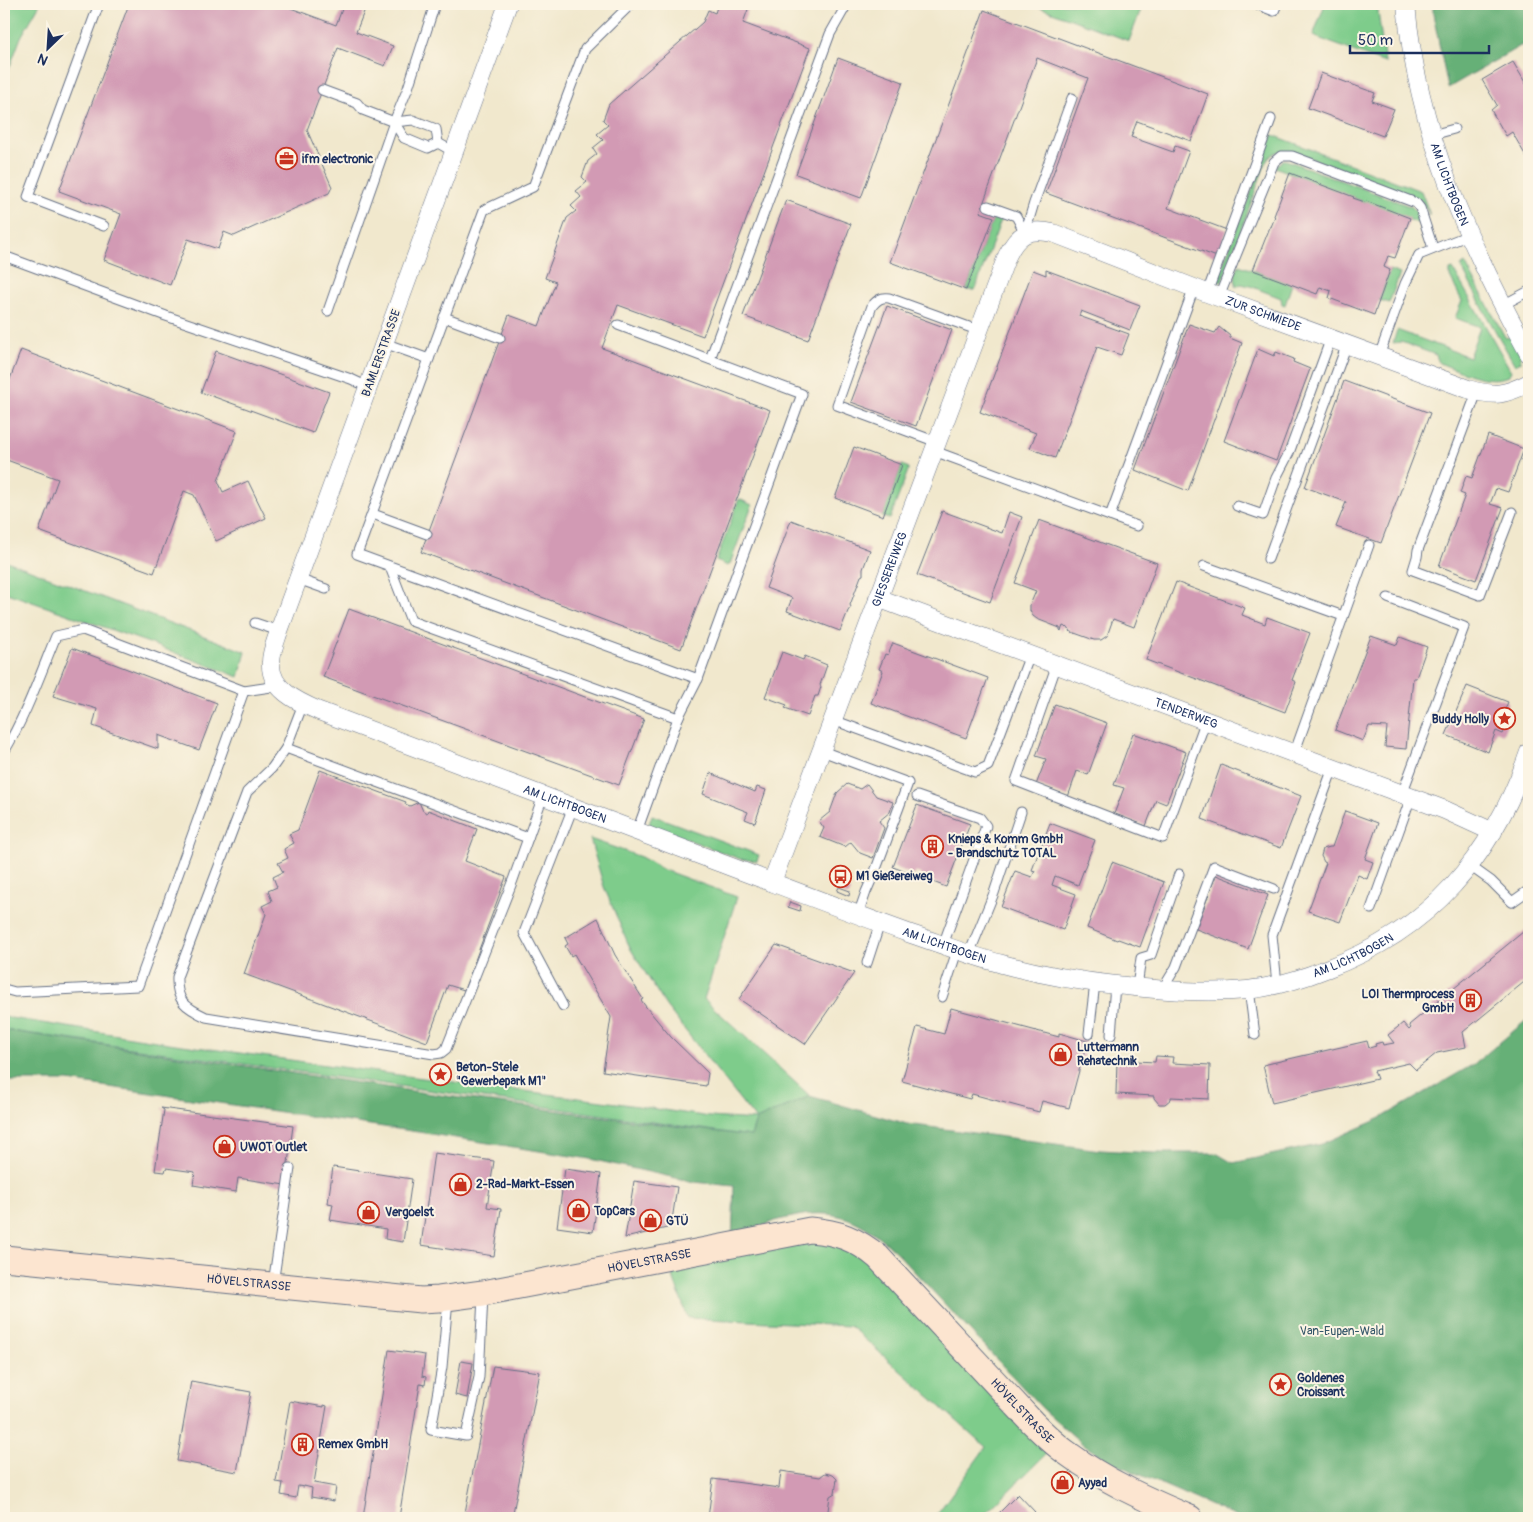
<svg xmlns="http://www.w3.org/2000/svg" width="1533" height="1522" font-family="Pangolin,sans-serif">
<rect width="100%" height="100%" fill="#fcf5e5"/>
<filter id="ink" filterUnits="userSpaceOnUse"><feTurbulence type="fractalNoise" baseFrequency=".02" numOctaves="2"/><feDisplacementMap in="SourceGraphic" scale="10" xChannelSelector="R" yChannelSelector="G"/><feConvolveMatrix kernelMatrix="1 2 1 2 8 2 1 2 1" color-interpolation-filters="sRGB"/></filter>
<filter id="wash" filterUnits="userSpaceOnUse"><feTurbulence type="fractalNoise" baseFrequency=".0096" numOctaves="4" result="noise"/><feDisplacementMap in="SourceGraphic" scale="20" xChannelSelector="R" yChannelSelector="G"/><feGaussianBlur stdDeviation="1.12" result="paint"/><feColorMatrix in="noise" values="0 0 0 0 0 0 0 0 0 0 0 0 0 0 0 0 0 1.4 0 .05"/><feComposite in="paint" operator="in"/></filter>
<g filter="url(#wash)">
<rect width="100%" height="100%" fill="#f1e8cd"/>
<!-- green -->
<g fill="#7ecc8b" stroke="#4c7e74">
<polygon points="4,4 40,4 21,37 4,82"/>
<polygon points="1031,4 1143,4 1129,41"/>
<polygon points="1325,4 1377,4 1385,63 1313,36"/>
<path d="M 1273,135 L 1421,191 L 1430,215 L 1421,201 L 1417,198 L 1294,152 C 1282,149 1273,151 1266,162 L 1222,282 L 1217,280 Z"/>
<polygon points="1283,160 1286,160 1412,207 1417,212 1420,224 1275,167"/>
<polygon points="994,217 1001,220 975,290 966,290"/>
<polygon points="1465,263 1505,337 1507,338 1511,336 1520,353 1521,362 1515,365 1489,320 1461,266"/>
<polygon points="1239,265 1292,284 1285,305 1282,304 1281,298 1250,286 1241,284 1236,287 1235,274"/>
<path d="M 1453,269 L 1511,371 L 1508,376 C 1487,385 1459,370 1439,363 L 1436,355 L 1401,342 L 1393,343 L 1397,330 L 1469,357 L 1480,327 L 1455,318 L 1462,301 L 1450,277 L 1450,270 Z"/>
<polygon points="1390,270 1400,274 1389,303 1379,300"/>
<polygon points="902,465 909,468 890,519 882,517"/>
<polygon points="739,499 752,505 730,564 728,566 716,561"/>
<polygon points="4,560 246,652 239,677 149,643 4,592"/>
<polygon points="652,815 759,855 757,861 740,859 652,826 649,824"/>
<polygon points="590,839 641,857 664,870 737,897 704,999 810,1096 756,1120 751,1136 4,1030 4,1017 175,1044 391,1074 617,1103 710,1117 756,1120 666,1006 630,948 604,887"/>
<polygon points="811,1233 854,1243 1053,1447 981,1518 934,1518 986,1447 850,1326 688,1318 667,1261"/>
</g>
<!-- forest -->
<g fill="#66b077" stroke="#40706a">
<polygon points="1433,4 1529,4 1529,57 1522,45 1448,88 1433,14"/>
<path d="M 1529,1018 L 1529,1518 L 1239,1518 L 1109,1461 L 1085,1446 L 1043,1409 L 899,1255 C 868,1225 842,1207 797,1216 C 789,1218 781,1219 774,1221 C 760,1227 746,1235 732,1241 L 734,1186 L 694,1182 L 590,1159 L 418,1132 L 68,1081 L 4,1081 L 4,1030 L 446,1096 L 751,1136 L 756,1120 L 810,1096 L 907,1124 L 1100,1150 L 1154,1153 L 1216,1153 L 1233,1163 L 1322,1144 L 1381,1118 L 1474,1064 Z"/>
</g>
<g id="blocks">
<!-- building -->
<g fill="#d29ab4">
<polygon points="129,4 280,4 336,25 344,4 367,4 356,32 393,46 385,66 338,48 307,130 332,187 329,193 234,236 224,232 218,249 188,239 170,285 104,260 121,214 59,191"/>
<polygon points="718,4 750,4 743,23 810,48 703,336 618,305 602,348 770,410 681,649 421,552 509,315 539,326 556,282 545,278 567,218 576,211 571,206 581,197 576,191 587,182 582,177 588,161 597,154 593,148 603,140 597,134 608,125 603,120 609,104 703,22 708,10 715,13"/>
<polygon points="984,10 1208,94 1191,141 1137,121 1131,137 1173,152 1175,146 1189,151 1168,208 1227,230 1217,257 1046,193 1088,78 1037,58 980,212 994,217 966,290 890,262"/>
<polygon points="838,58 903,82 861,198 796,174"/>
<polygon points="1513,62 1529,89 1529,157 1527,158 1512,132 1506,136 1491,110 1497,105 1482,80"/>
<polygon points="1321,73 1375,93 1372,101 1394,109 1383,136 1308,108"/>
<polygon points="1290,173 1354,197 1353,198 1365,202 1366,201 1410,218 1395,258 1388,256 1384,267 1390,270 1374,315 1329,298 1331,291 1320,287 1317,294 1253,270 1270,227 1271,227 1275,217 1274,216"/>
<polygon points="786,200 851,224 808,340 743,316"/>
<polygon points="1033,270 1046,275 1046,270 1140,305 1130,330 1081,311 1079,316 1129,334 1121,355 1097,347 1055,458 1030,448 1036,433 980,412"/>
<polygon points="887,306 952,330 916,426 851,402"/>
<polygon points="1189,324 1215,333 1219,327 1230,336 1230,338 1242,343 1188,491 1135,470"/>
<polygon points="1258,349 1274,356 1276,352 1294,359 1293,362 1310,369 1276,461 1224,441"/>
<polygon points="21,350 237,431 218,481 223,492 248,481 266,518 216,541 194,495 184,491 154,573 39,531 58,479 4,459 4,395"/>
<polygon points="216,351 329,392 313,433 201,392"/>
<polygon points="1344,381 1430,413 1381,543 1336,527 1346,502 1305,487"/>
<polygon points="1488,435 1524,449 1508,492 1496,488 1494,494 1490,504 1503,508 1476,580 1439,566 1465,495 1460,493 1466,476 1472,478"/>
<polygon points="854,447 902,465 883,516 835,498"/>
<polygon points="942,511 1002,533 1009,512 1022,517 990,602 917,575"/>
<polygon points="791,520 870,550 863,569 863,575 861,576 850,605 851,607 848,611 840,631 787,611 792,598 766,588"/>
<polygon points="1039,520 1157,563 1134,627 1113,619 1107,636 1101,640 1094,640 1069,631 1070,629 1063,626 1061,631 1060,630 1060,628 1037,619 1033,616 1030,611 1030,605 1036,591 1015,583"/>
<polygon points="1176,582 1245,608 1242,615 1265,624 1267,617 1310,633 1292,680 1296,682 1285,712 1146,660"/>
<polygon points="349,609 644,719 619,785 323,677"/>
<polygon points="1371,636 1397,645 1400,637 1427,647 1416,678 1413,678 1406,749 1385,747 1387,727 1369,726 1363,741 1335,730"/>
<polygon points="893,643 988,678 966,738 871,703 883,671 879,669 885,654 888,655"/>
<polygon points="72,648 217,703 199,750 158,735 158,749 93,726 97,709 53,696"/>
<polygon points="782,652 803,660 805,656 827,665 820,685 821,687 818,696 815,696 808,716 785,708 787,705 765,697"/>
<polygon points="1467,686 1508,702 1500,721 1507,724 1503,734 1496,731 1488,752 1446,735"/>
<polygon points="1055,704 1107,723 1088,775 1077,771 1068,797 1036,785 1046,759 1036,756"/>
<polygon points="1133,733 1186,752 1166,804 1156,800 1146,826 1114,814 1124,788 1114,785"/>
<polygon points="1221,765 1301,796 1281,848 1202,819"/>
<polygon points="320,770 406,802 405,804 410,806 419,802 423,811 427,813 428,810 477,829 465,861 506,877 464,990 448,985 427,1042 244,974 266,914 262,906 272,901 268,891 277,887 273,877 283,872 278,863 288,858 284,849 294,843 289,834 298,830"/>
<polygon points="710,773 755,792 757,787 766,790 755,823 745,819 748,812 703,794"/>
<polygon points="847,784 860,789 867,784 876,796 893,802 890,812 879,821 884,828 873,858 860,853 851,842 845,847 820,837 824,828 819,821 830,812 837,793"/>
<polygon points="917,805 970,824 946,887 920,877 921,874 915,872 914,875 893,867"/>
<polygon points="1345,811 1378,823 1365,859 1373,862 1367,879 1358,875 1340,922 1308,911 1326,863 1324,862 1321,856 1323,849 1330,847 1332,847"/>
<polygon points="1050,823 1095,840 1078,885 1055,876 1052,885 1076,894 1063,930 1001,907 1015,871 1032,877 1035,871 1032,870"/>
<polygon points="1112,862 1164,882 1140,947 1118,939 1117,940 1087,928"/>
<polygon points="1216,875 1268,895 1248,949 1196,929"/>
<polygon points="839,887 850,891 849,896 837,891"/>
<polygon points="790,902 801,906 800,911 788,907"/>
<polygon points="598,918 615,955 643,999 641,1000 646,1007 671,1037 708,1073 706,1086 603,1071 611,1017 574,954 571,956 565,946 568,944 565,938"/>
<polygon points="1529,927 1529,978 1463,1032 1466,1047 1437,1053 1416,1070 1409,1063 1374,1071 1377,1079 1272,1103 1263,1065 1367,1041 1369,1048 1376,1046 1375,1044 1382,1042 1383,1045 1394,1043 1388,1035 1403,1023 1409,1030 1411,1028 1409,1025"/>
<polygon points="776,945 854,973 805,1044 739,999"/>
<polygon points="951,1008 1059,1037 1059,1033 1087,1041 1069,1108 1042,1101 1039,1112 972,1094 970,1099 902,1081 917,1027 944,1034"/>
<polygon points="1156,1056 1173,1057 1172,1063 1210,1065 1209,1099 1171,1097 1171,1099 1165,1104 1159,1104 1154,1098 1154,1096 1116,1094 1117,1060 1155,1062"/>
<polygon points="161,1108 293,1126 285,1185 238,1178 236,1192 193,1185 195,1172 166,1168 165,1172 155,1171 164,1110"/>
<polygon points="434,1153 494,1161 487,1207 501,1209 494,1256 421,1245"/>
<polygon points="333,1167 412,1179 403,1242 385,1239 386,1229 330,1220 333,1204 328,1203"/>
<polygon points="565,1169 601,1174 593,1232 557,1227"/>
<polygon points="634,1181 677,1187 671,1227 625,1238"/>
<polygon points="389,1350 425,1355 422,1376 426,1377 425,1385 420,1384 399,1518 363,1518"/>
<polygon points="461,1361 473,1363 467,1398 455,1395"/>
<polygon points="493,1366 540,1372 512,1518 464,1518"/>
<polygon points="191,1381 251,1392 237,1472 177,1461"/>
<polygon points="290,1401 324,1407 324,1405 327,1406 314,1483 336,1487 334,1501 311,1497 312,1488 304,1486 304,1487 298,1486 296,1498 281,1495 283,1483 276,1482"/>
<polygon points="781,1471 820,1477 825,1473 833,1475 837,1479 835,1493 830,1496 827,1518 708,1518 713,1479 779,1488"/>
<polygon points="1018,1494 1035,1512 1029,1518 994,1518"/>
</g>
</g>
</g>
<g filter="url(#ink)">
<use href="#blocks" fill-opacity="0" stroke="#667085" stroke-width="1"/>
<g fill="none" stroke-linecap="round" stroke-linejoin="round">
<defs>
<g id="lane">
<polyline points="99,4 28,197 104,226"/>
<polyline points="1256,4 1274,11 1277,4"/>
<polyline points="322,90 357,103 363,110 394,122 413,120 436,129 438,143"/>
<polyline points="394,122 404,138 428,148 438,143 454,152"/>
<polyline points="1432,135 1454,129"/>
<polyline points="988,206 1016,216 1025,233"/>
<polyline points="1025,233 1034,203 1072,98"/>
<polyline points="4,256 166,316 351,379 368,387"/>
<polyline points="1207,293 1271,119"/>
<polyline points="1219,297 1274,162 1281,156 1292,156 1416,203 1420,208 1433,248"/>
<polyline points="1503,305 1529,291"/>
<polyline points="328,311 394,122 408,88 435,4"/>
<polyline points="444,317 500,338"/>
<polyline points="618,325 802,394 698,679 357,554 484,210 533,187 585,49 631,4"/>
<polyline points="384,343 429,359"/>
<polyline points="1379,356 1405,284 1419,255 1469,235"/>
<polyline points="710,359 830,34 847,4"/>
<polyline points="1477,392 1418,550 1417,557 1413,570 1480,595 1512,512"/>
<path d="M 937,442 L 837,405 L 872,306 C 877,300 881,297 889,298 L 980,331"/>
<polyline points="934,451 1137,526"/>
<polyline points="1237,506 1263,515 1276,478 1289,453 1331,338"/>
<polyline points="373,514 427,534"/>
<polyline points="1110,516 1194,288"/>
<polyline points="1268,559 1347,344"/>
<polyline points="1204,566 1343,616"/>
<polyline points="390,567 411,621 678,718 637,831"/>
<polyline points="298,579 326,589"/>
<polyline points="1388,598 1464,627 1402,794"/>
<polyline points="255,623 279,631"/>
<polyline points="1057,664 1016,781 1163,838 1206,720"/>
<path d="M 303,704 L 286,748 L 272,768 L 247,792 L 177,977 C 176,1001 185,1007 206,1017 L 434,1054 L 441,1053 L 446,1049 L 513,880 L 543,796"/>
<polyline points="678,718 698,679"/>
<polyline points="833,720 975,772 988,766 1030,655"/>
<polyline points="286,748 528,838"/>
<polyline points="822,751 908,783 876,869 866,892 858,915"/>
<path d="M 4,752 C 26,715 40,675 56,636 L 83,630 L 244,691 L 278,686"/>
<polyline points="1294,754 1369,545"/>
<polyline points="917,796 980,818 986,826 943,945"/>
<polyline points="1470,866 1491,881 1512,902 1529,890"/>
<polyline points="1371,909 1411,797"/>
<polyline points="969,954 994,893 1021,812"/>
<polyline points="867,963 880,923"/>
<polyline points="1277,984 1272,935 1333,768"/>
<polyline points="1137,987 1141,958 1151,955 1179,874"/>
<polyline points="4,989 15,992 138,986 244,691"/>
<polyline points="1249,989 1255,1035"/>
<polyline points="1162,990 1176,967 1214,866 1274,889"/>
<polyline points="942,997 957,951"/>
<polyline points="563,1006 524,933 573,807"/>
<polyline points="1089,1034 1095,983"/>
<polyline points="1111,1035 1115,985"/>
<polyline points="273,1284 290,1168"/>
<polyline points="448,1299 442,1367 431,1430 466,1436 479,1377 483,1296"/>
</g>
<g id="street">
<path id="s1" d="M 508,4 L 279,631 C 276,641 271,651 271,662 C 269,689 298,702 319,711 C 452,762 585,811 718,862 C 782,886 846,911 911,934 C 941,944 971,956 1002,964 C 1039,974 1078,981 1116,985 C 1160,990 1203,994 1247,990 C 1274,987 1301,979 1326,969 C 1431,930 1493,856 1529,752"/>
<path id="s2" d="M 1406,4 C 1417,131 1468,243 1529,354"/>
<path id="s3" d="M 878,598 L 1445,810 L 1493,832"/>
<path id="s4" d="M 772,882 L 1007,256 C 1018,233 1029,228 1053,233 L 1207,293 L 1468,389 C 1495,397 1505,395 1529,383"/>
</g>
<g id="secondary">
<path id="s5" d="M 4,1258 L 421,1300 L 439,1299 L 483,1293 L 810,1230 C 838,1232 856,1239 878,1257 L 1032,1422 C 1043,1433 1054,1444 1067,1453 C 1105,1481 1147,1500 1190,1518"/>
</g>
</defs>
<!-- lane casing -->
<use href="#lane" stroke="#667085" stroke-width="11"/>
<!-- street casing -->
<use href="#street" stroke="#667085" stroke-width="19"/>
<!-- secondary casing -->
<use href="#secondary" stroke="#667085" stroke-width="27"/>
<!-- lane -->
<use href="#lane" stroke="#fff" stroke-width="9"/>
<!-- street -->
<use href="#street" stroke="#fff" stroke-width="18"/>
<!-- secondary -->
<use href="#secondary" stroke="#fce5d0" stroke-width="25"/>
</g>
</g>
<!-- icons -->
<defs>
<symbol id="office-ring" viewBox="-11 -11 22 22"><circle r="9.5" fill="#fcf5e5" stroke="#c8321e" stroke-width="1.5"/><path d="M-6-3h4V-5.5h4V-3h4V5H-6ZM-1-4.5V-3h2v-1.5ZM-6 0V1H6V0Z" fill="#c8321e"/></symbol>
<symbol id="sight-ring" viewBox="-11 -11 22 22"><circle r="9.5" fill="#fcf5e5" stroke="#c8321e" stroke-width="1.5"/><path d="M0-6L1.8-2.2L6-1.7L2.9 1.2L3.7 5.4L0 3.3L-3.7 5.4L-2.9 1.2L-6-1.7L-1.8-2.2Z" fill="#c8321e"/></symbol>
<symbol id="building-ring" viewBox="-11 -11 22 22"><circle r="9.5" fill="#fcf5e5" stroke="#c8321e" stroke-width="1.5"/><path d="M-4-6H4V6H1V3H-1V6H-4ZM-2.5-4.3h1.7v1.8h-1.7ZM.8-4.3h1.7v1.8H.8ZM-2.5-1h1.7V.8h-1.7ZM.8-1h1.7V.8H.8Z" fill="#c8321e"/></symbol>
<symbol id="bus-ring" viewBox="-11 -11 22 22"><circle r="9.5" fill="#fcf5e5" stroke="#c8321e" stroke-width="1.5"/><path d="M-5-6H5V4H4V6H2V4H-2V6H-4V4H-5ZM-3.5-4V0h7V-4ZM-3.5 1.2v1.5H-2V1.2ZM2 1.2v1.5H3.5V1.2Z" fill="#c8321e"/></symbol>
<symbol id="shop-ring" viewBox="-11 -11 22 22"><circle r="9.5" fill="#fcf5e5" stroke="#c8321e" stroke-width="1.5"/><path d="M-5-2.5h2.3a2.7 3.5 0 0 1 5.4 0H5L5.5 6h-11ZM-1.5-2.5h3a1.5 2.3 0 0 0-3 0Z" fill="#c8321e"/></symbol>
</defs>
<g fill-rule="evenodd">
<use href="#office-ring" x="274" y="146" width="25" height="25"/>
<use href="#sight-ring" x="1492" y="706" width="25" height="25"/>
<use href="#building-ring" x="920" y="834" width="25" height="25"/>
<use href="#bus-ring" x="828" y="864" width="25" height="25"/>
<use href="#building-ring" x="1458" y="988" width="25" height="25"/>
<use href="#shop-ring" x="1048" y="1042" width="25" height="25"/>
<use href="#sight-ring" x="428" y="1062" width="25" height="25"/>
<use href="#shop-ring" x="212" y="1134" width="25" height="25"/>
<use href="#shop-ring" x="448" y="1172" width="25" height="25"/>
<use href="#shop-ring" x="566" y="1198" width="25" height="25"/>
<use href="#shop-ring" x="356" y="1200" width="25" height="25"/>
<use href="#shop-ring" x="638" y="1208" width="25" height="25"/>
<use href="#sight-ring" x="1268" y="1372" width="25" height="25"/>
<use href="#building-ring" x="290" y="1432" width="25" height="25"/>
<use href="#shop-ring" x="1050" y="1470" width="25" height="25"/>
</g>
<g text-anchor="middle" stroke-width="4" stroke-linejoin="round" paint-order="stroke">
<!-- poi labels -->
<g font-size="12" font-weight="bold" fill="#1b2f5e" stroke="#fcf5e5" text-anchor="start">
<text x="302" y="163">ifm electronic</text>
<text x="1489" y="723" text-anchor="end">Buddy Holly</text>
<text x="948" y="843">Knieps &amp; Komm GmbH<tspan x="948" dy="14">- Brandschutz TOTAL</tspan></text>
<text x="856" y="880">M1 Gießereiweg</text>
<text x="1454" y="998" text-anchor="end">LOI Thermprocess<tspan x="1454" dy="14">GmbH</tspan></text>
<text x="1077" y="1051">Luttermann<tspan x="1077" dy="14">Rehatechnik</tspan></text>
<text x="456" y="1071">Beton-Stele<tspan x="456" dy="14">"Gewerbepark M1"</tspan></text>
<text x="240" y="1151">UWOT Outlet</text>
<text x="476" y="1188">2-Rad-Markt-Essen</text>
<text x="594" y="1215">TopCars</text>
<text x="385" y="1216">Vergoelst</text>
<text x="666" y="1225">GTÜ</text>
<text x="1297" y="1382">Goldenes<tspan x="1297" dy="14">Croissant</tspan></text>
<text x="318" y="1448">Remex GmbH</text>
<text x="1078" y="1487">Ayyad</text>
</g>
<!-- street labels -->
<g font-size="12" fill="#1b2f5e" stroke="#fcf5e5">
<text dy="4" stroke="none"><textPath href="#s2" startOffset="186">AM LICHTBOGEN</textPath></text>
<text dy="4" stroke="none"><textPath href="#s4" startOffset="951">ZUR SCHMIEDE</textPath></text>
<text transform="translate(381 353) rotate(-70)" y="4">BAMLERSTRASSE</text>
<text dy="4" stroke="none"><textPath href="#s4" startOffset="334">GIESSEREIWEG</textPath></text>
<text dy="4" stroke="none"><textPath href="#s3" startOffset="329">TENDERWEG</textPath></text>
<text dy="4" stroke="none"><textPath href="#s1" startOffset="1036">AM LICHTBOGEN</textPath></text>
<text dy="4" stroke="none"><textPath href="#s1" startOffset="1441">AM LICHTBOGEN</textPath></text>
<text dy="4" stroke="none"><textPath href="#s1" startOffset="1861">AM LICHTBOGEN</textPath></text>
<text dy="4" stroke="none"><textPath href="#s5" startOffset="651">HÖVELSTRASSE</textPath></text>
<text dy="4" stroke="none"><textPath href="#s5" startOffset="246">HÖVELSTRASSE</textPath></text>
<text dy="4" stroke="none"><textPath href="#s5" startOffset="1100">HÖVELSTRASSE</textPath></text>
</g>
<!-- park labels -->
<g font-size="12" fill="#345669" stroke="#fcf5e5">
<text x="1342" y="1335">Van-Eupen-Wald</text>
</g>
</g>
<!-- margin -->
<rect width="1533" height="1522" fill="none" stroke="#fcf5e5" stroke-width="20"/>
<!-- north arrow -->
<g transform="translate(48 48) rotate(205)" stroke="#fcf5e5" stroke-width="4" paint-order="stroke">
<path d="M0-4L9 19L0 12L-9 19Z" fill="#1b2f5e"/>
<text y="-8" font-size="14" font-weight="bold" text-anchor="middle" fill="#1b2f5e">N</text>
</g>
<!-- scale -->
<path d="M1350 45v8h139v-8" fill="none" stroke="#1b2f5e" stroke-width="2.5"/>
<text x="1358" y="45" font-size="15" fill="#1b2f5e" stroke="#fcf5e5" stroke-width="4" paint-order="stroke">50 m</text>
</svg>
